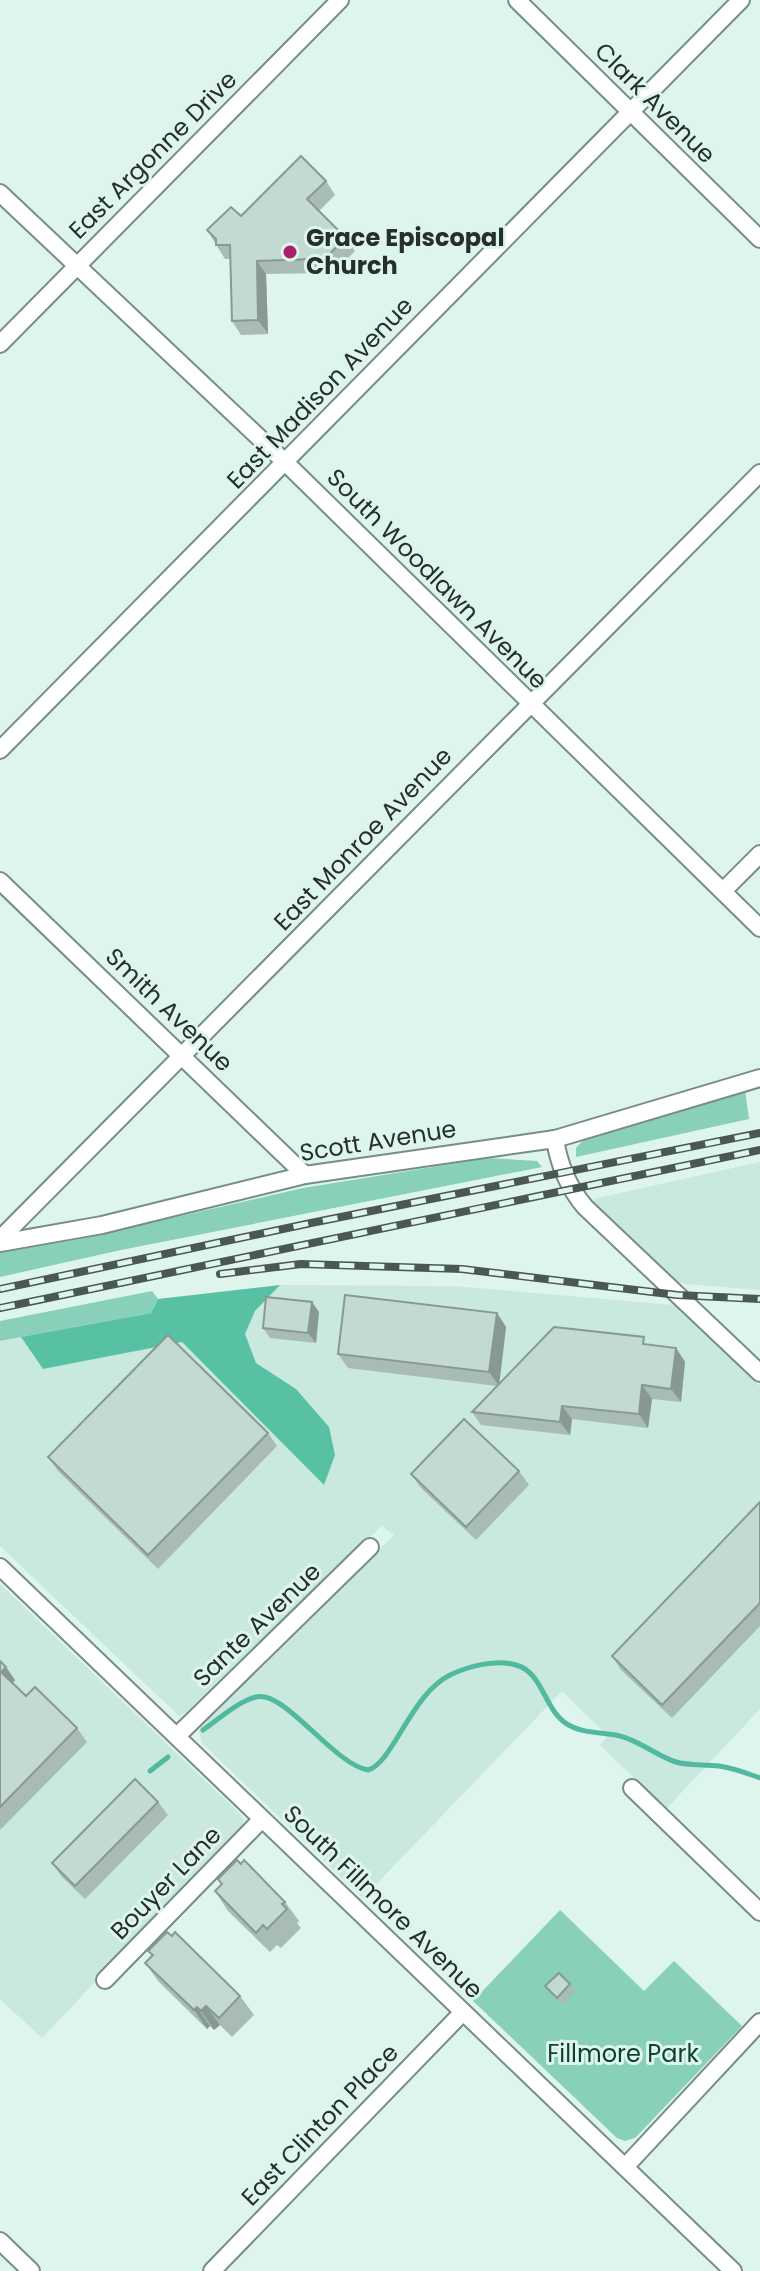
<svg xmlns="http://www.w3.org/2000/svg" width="760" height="2271" font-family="Poppins,sans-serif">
<rect width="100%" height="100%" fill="#ddf5ed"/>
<!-- built -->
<g fill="#c9e8de">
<polygon points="760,1162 760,1290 686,1284 675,1281 597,1208 593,1199"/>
<polygon points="280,1285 454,1286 674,1305 760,1386 760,1709 666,1809 600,1745 608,1736 562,1691 363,1898 202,1743 199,1731 203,1723 394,1535 382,1526 186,1712 179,1716 0,1546 0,1341 21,1337 43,1369 182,1341 323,1484 296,1389 256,1363 244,1334 255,1311"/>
<polygon points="0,1584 241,1815 244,1822 240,1829 42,2038 0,1999"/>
</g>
<!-- green -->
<g fill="#88d0ba">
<polygon points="745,1090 749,1119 576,1157 576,1148 584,1139"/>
<polygon points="488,1158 537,1161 542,1167 121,1250 0,1277 0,1252 80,1239 303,1188"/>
<polygon points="152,1291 158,1299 151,1313 0,1341 0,1321"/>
<polygon points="560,1910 644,1991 674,1961 742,2026 635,2138 625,2141 617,2138 473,2001"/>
</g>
<!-- forest -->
<polygon fill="#58c1a4" points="280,1285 255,1311 245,1334 256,1363 296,1389 329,1427 335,1455 324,1485 182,1342 43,1369 21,1337 151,1313 158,1299"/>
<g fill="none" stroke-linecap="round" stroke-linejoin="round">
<!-- stream -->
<g stroke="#51ba9e" stroke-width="5">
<path d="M 203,1730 C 219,1719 237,1702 256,1697 C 284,1689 333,1764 368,1770 C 393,1763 411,1694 450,1675 C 469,1666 496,1659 516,1665 C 543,1672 544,1710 567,1724 C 583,1734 603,1732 620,1736 C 640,1741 657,1756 676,1762 C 689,1766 705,1764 719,1766 C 734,1768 746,1773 760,1778"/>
<polyline points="150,1771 168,1757"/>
</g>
<defs>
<g id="minor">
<polyline points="517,0 760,239"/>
<polyline points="0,193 286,463 760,928"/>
<polyline points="0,344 340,0"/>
<polyline points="0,750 741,0"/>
<polyline points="0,881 305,1175"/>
<polyline points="723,891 760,854"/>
<path d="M 555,1139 C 559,1166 568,1187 585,1207 L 760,1373"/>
<polyline points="0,1239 760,473"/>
<polyline points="0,1243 102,1225 305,1175 555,1139 760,1078"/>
<polyline points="0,1567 733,2271"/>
<polyline points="177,1736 370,1547"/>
<polyline points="632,1788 760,1912"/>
<polyline points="105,1980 262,1819"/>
<polyline points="625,2167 760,2022"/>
<polyline points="0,2241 31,2271"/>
<polyline points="212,2271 463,2012"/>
</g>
</defs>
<!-- minor casing -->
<use href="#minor" stroke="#778d86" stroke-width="20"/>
<!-- minor -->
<use href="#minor" stroke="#fff" stroke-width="16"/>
<defs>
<g id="rail">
<polyline points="220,1274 301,1264 462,1269 677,1295 760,1299"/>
<polyline points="0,1289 311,1223 760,1133"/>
<polyline points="0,1308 760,1150"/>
</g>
</defs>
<!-- rail casing -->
<use href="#rail" stroke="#4b5753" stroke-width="8"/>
<!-- rail -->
<use href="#rail" stroke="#ddf5ed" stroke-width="5" stroke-dasharray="15" stroke-linecap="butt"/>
</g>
<!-- wall -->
<g fill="#a8bbb5">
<polygon points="326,181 335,195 319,211 346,238 355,251 329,278 324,273 266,274 268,334 241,335 232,321 231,259 225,259 207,230"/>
<polygon points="319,1312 316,1343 270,1338 263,1328"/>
<polygon points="497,1313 506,1327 499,1384 650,1345 676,1348 685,1362 681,1402 652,1399 648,1428 572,1419 570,1435 481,1425 472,1412 497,1386 348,1368 338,1354"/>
<polygon points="268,1433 277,1446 158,1569 58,1471 48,1457"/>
<polygon points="519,1471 529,1485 476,1540 421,1488 411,1474"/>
<polygon points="760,1502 760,1626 672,1718 621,1670 612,1656"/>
<polygon points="0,1661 15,1680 13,1683 26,1696 77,1728 87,1742 0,1830"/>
<polygon points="158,1802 168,1815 85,1899 62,1877 52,1863"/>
<polygon points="218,1879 285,1902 299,1921 297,1923 301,1928 281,1948 277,1945 270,1952 228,1911 215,1891 222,1884"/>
<polygon points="148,1951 240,1996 254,2015 232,2037 220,2025 214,2030 210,2026 207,2029 159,1982 145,1963 152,1956"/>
<polygon points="570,1984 575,1991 562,2005 550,1993 545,1986"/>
</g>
<!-- shaded-wall -->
<g fill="#889993">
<polygon points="257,261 266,274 268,334 258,320"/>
<polygon points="312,1302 319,1312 316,1343 308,1333"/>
<polygon points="497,1313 506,1327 499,1386 489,1372"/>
<polygon points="676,1348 685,1362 681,1402 671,1389"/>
<polygon points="642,1385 652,1399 648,1428 639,1414"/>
<polygon points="562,1406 572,1419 570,1435 560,1422"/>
<polygon points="6,1667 15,1680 11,1685 1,1672"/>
<polygon points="206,2006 220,2025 214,2030 201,2011"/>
<polygon points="197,2007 210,2026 207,2029 194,2010"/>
</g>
<!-- building -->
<g fill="#c3dad2" stroke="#889993" stroke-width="2">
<polygon points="301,156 326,181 307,199 346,238 319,264 314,259 257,261 258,320 232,321 230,245 216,245 216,239 207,230 231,207 241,216"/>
<polygon points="345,1295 497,1313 489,1372 338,1354"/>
<polygon points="266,1297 312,1302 308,1333 263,1328"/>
<polygon points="554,1327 644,1337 643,1344 676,1348 671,1389 642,1385 639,1414 562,1406 560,1422 472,1412"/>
<polygon points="168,1335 268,1433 148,1555 48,1457"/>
<polygon points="464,1419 519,1471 466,1527 411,1474"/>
<polygon points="760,1502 760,1603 662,1705 612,1656"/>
<polygon points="0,1661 6,1667 1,1672 26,1696 35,1687 77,1728 0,1807"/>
<polygon points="135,1779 158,1802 75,1886 52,1863"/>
<polygon points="237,1860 241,1864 244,1860 285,1902 282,1904 287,1909 267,1929 263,1925 256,1933 215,1891 222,1884 218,1879"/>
<polygon points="167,1932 172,1936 175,1932 240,1996 219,2018 206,2006 201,2011 197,2007 194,2010 145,1963 153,1955 148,1951"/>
<polygon points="559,1973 570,1984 557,1998 545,1986"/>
</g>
<!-- markers -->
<circle fill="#a8216a" stroke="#ddf5ed" stroke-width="3" cx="290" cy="252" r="8"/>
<g text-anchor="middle" stroke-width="6" stroke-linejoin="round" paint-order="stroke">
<!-- street labels -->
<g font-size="24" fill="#262f2c" stroke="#ddf5ed">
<text transform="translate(655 103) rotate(45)" y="8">Clark Avenue</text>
<text transform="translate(153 155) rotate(-45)" y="8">East Argonne Drive</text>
<text transform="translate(320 393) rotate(-46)" y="8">East Madison Avenue</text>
<text transform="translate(437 579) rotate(45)" y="8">South Woodlawn Avenue</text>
<text transform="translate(363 839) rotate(-46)" y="8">East Monroe Avenue</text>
<text transform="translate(169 1010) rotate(44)" y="8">Smith Avenue</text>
<text transform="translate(378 1141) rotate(-9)" y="8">Scott Avenue</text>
<text transform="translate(257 1625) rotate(-44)" y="8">Sante Avenue</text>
<text transform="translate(166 1883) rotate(-46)" y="8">Bouyer Lane</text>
<text transform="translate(383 1902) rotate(44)" y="8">South Fillmore Avenue</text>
<text transform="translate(320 2125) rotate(-46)" y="8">East Clinton Place</text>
</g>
<!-- poi labels -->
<g font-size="24" font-weight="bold" fill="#262f2c" stroke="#ddf5ed" text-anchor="start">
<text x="306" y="246">Grace Episcopal<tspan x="306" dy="28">Church</tspan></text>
</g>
<!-- park labels -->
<g font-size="24" fill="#0f3f33" stroke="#ddf5ed">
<text x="623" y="2062">Fillmore Park</text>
</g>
</g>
</svg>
